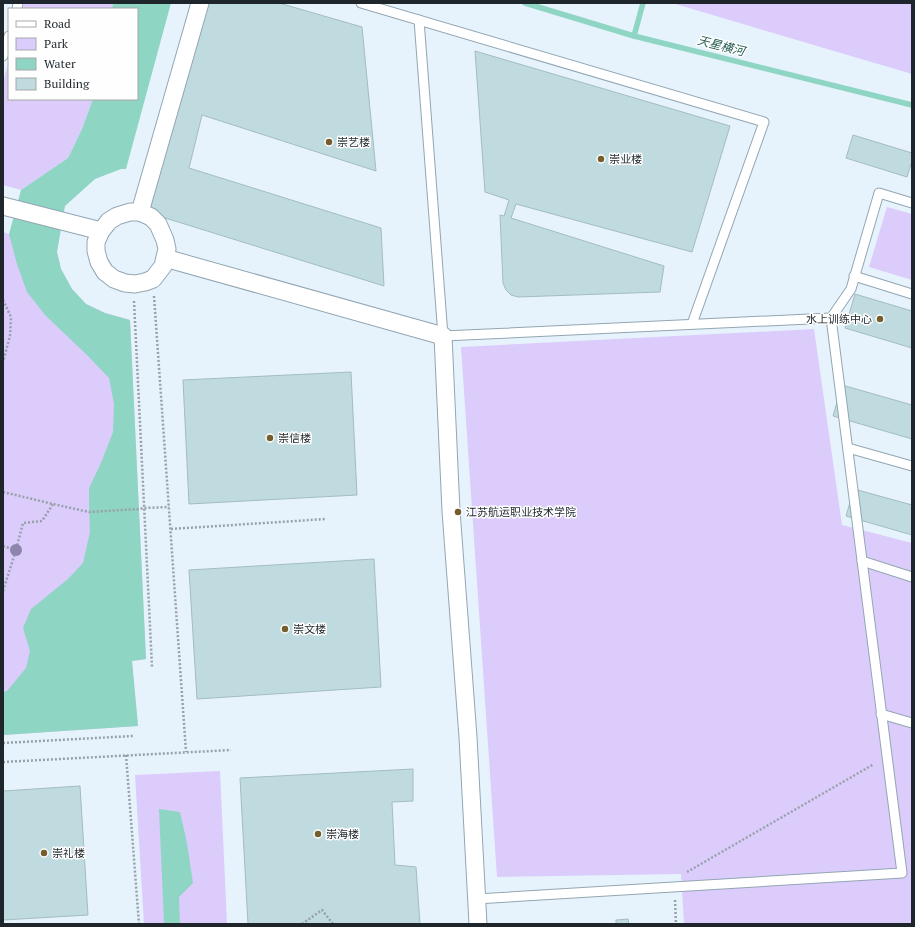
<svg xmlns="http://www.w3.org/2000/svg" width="915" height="927" font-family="'PT Serif','Noto Sans SC',serif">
<rect width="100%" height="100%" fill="#e7f3fc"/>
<!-- green -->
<g fill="#dbccfb">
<polygon points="24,3 113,3 112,9 23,9"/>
<polygon points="672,3 912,3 912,74"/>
<polygon points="9,60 9,99 93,99 82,129 68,158 21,190 3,185 3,82"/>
<polygon points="887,207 912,214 912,280 869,267"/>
<polygon points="3,232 57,252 61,269 72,289 86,304 105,313 130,320 146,659 132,661 138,726 3,735"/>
<polygon points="814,329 842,525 912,543 912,924 684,924 681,874 497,877 461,347"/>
<polygon points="220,771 227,924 144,924 135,775"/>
</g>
<!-- water -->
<g fill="#8fd5c3">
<polygon points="113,3 171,3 126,169 121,169 95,179 65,206 57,252 61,269 72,289 86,304 105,313 130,320 146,659 132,661 138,726 3,735 3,692 7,691 26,668 30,651 23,628 31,609 68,579 83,563 90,532 89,502 89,488 101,463 113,432 114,404 109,378 87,355 45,315 27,292 17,264 9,234 21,190 68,158 82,129 93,99 137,99 137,9 112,9"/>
<polygon points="159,809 180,812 187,843 193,883 179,897 180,924 164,924"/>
</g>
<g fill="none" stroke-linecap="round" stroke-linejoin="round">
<!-- stream -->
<g stroke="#8fd5c3" stroke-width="5.5">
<polyline points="525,3 634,36 912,105"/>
<polyline points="634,36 643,3"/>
</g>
</g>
<!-- building -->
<g fill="#c0dbdf" stroke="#a2bdc0">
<polygon points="204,3 279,3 362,27 376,171 202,115 189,168 381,228 384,286 146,212"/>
<polygon points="475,51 730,126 692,252 516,204 511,218 664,266 660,292 518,297 511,295 506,290 503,283 500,215 504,216 509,200 485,192"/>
<polygon points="853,135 912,153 912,161 907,177 846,158"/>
<polygon points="855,294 912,311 912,348 845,328"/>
<polygon points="351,372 357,495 189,504 183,380"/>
<polygon points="842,385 912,405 912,439 833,416"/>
<polygon points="854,489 912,505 912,535 846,516"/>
<polygon points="374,559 381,687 197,699 189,570"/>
<polygon points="413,769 413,801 392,802 395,865 416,867 420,924 248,924 240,778"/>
<polygon points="80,786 88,915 3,920 3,791"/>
<polygon points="628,919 629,924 616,924 616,920"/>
</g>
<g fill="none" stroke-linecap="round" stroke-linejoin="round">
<defs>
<g id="service">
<polyline points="361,3 764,122 692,324"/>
<polyline points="17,9 18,3"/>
<polyline points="419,20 443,336 831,318 902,873 476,899"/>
<polyline points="3,56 9,36"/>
<polyline points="854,276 912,294"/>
<polyline points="831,318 851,289 879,193 912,203"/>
<polyline points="848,448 912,466"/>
<polyline points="862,561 912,577"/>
<polyline points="881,714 912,723"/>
</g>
<g id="minor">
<polyline points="3,206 101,231"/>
<polygon points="130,212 140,212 151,217 158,224 165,240 167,249 163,266 153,279 145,282 135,284 125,283 114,279 105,272 99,262 96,251 96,242 101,231 109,221 117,216"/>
<polyline points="140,212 200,3"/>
<polyline points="165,258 443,336 451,511 468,737 478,924"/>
</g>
</defs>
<!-- service casing -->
<use href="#service" stroke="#92a6b3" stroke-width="11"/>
<!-- minor casing -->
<use href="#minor" stroke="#92a6b3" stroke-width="19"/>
<!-- path -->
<g stroke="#97a1a9" stroke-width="2.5" stroke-dasharray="2 2" stroke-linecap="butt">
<polyline points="154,296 186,752"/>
<polyline points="3,300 11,317 10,336 3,362"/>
<polyline points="134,301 152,667"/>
<polyline points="3,492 53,504 89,512 139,509 144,508 169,507"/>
<polyline points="171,529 326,519"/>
<polyline points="3,546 16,550"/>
<polyline points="3,591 16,550 23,523 42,521 53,504"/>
<polyline points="3,743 133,736"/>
<polyline points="126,755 139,924"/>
<polyline points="3,762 231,750"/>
<polyline points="687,872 874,764"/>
<polyline points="675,900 676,924"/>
<polyline points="185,923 185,924"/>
<polyline points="302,924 322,910 333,924"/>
</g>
<!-- service -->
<use href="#service" stroke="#fff" stroke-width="9"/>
<!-- minor -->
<use href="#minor" stroke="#fff" stroke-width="17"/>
</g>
<!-- trees -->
<circle fill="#8d85ab" cx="16" cy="550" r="6"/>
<!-- markers -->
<g fill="#755d2d" stroke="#fefefe" stroke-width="1.5">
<circle cx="329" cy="142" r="4"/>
<circle cx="601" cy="159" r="4"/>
<circle cx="880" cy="319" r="4"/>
<circle cx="270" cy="438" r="4"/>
<circle cx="458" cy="512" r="4"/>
<circle cx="285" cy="629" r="4"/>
<circle cx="318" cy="834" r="4"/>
<circle cx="44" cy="853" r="4"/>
</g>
<g text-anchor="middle" stroke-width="3" stroke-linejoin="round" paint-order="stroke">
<!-- poi labels -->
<g font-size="11" fill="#1e262b" stroke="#fefefe" text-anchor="start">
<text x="337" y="146">崇艺楼</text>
<text x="609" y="163">崇业楼</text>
<text x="872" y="323" text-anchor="end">水上训练中心</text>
<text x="278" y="442">崇信楼</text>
<text x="466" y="516">江苏航运职业技术学院</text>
<text x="293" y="633">崇文楼</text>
<text x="326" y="838">崇海楼</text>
<text x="52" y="857">崇礼楼</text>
</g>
<!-- water labels -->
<g font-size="12" font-style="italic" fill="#215a4e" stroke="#fefefe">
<text transform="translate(721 46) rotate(14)" y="4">天星横河</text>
</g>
</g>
<!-- border -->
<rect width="915" height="927" fill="none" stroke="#1e262b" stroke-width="8"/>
<!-- legend -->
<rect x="8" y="8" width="130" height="92" fill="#fefefe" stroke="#a4a8aa"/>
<rect x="16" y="21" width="20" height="6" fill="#ffffff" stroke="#a4a8aa"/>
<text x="44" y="28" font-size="12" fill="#1e262b">Road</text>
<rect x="16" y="38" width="20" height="12" fill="#dbccfb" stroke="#a4a8aa"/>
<text x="44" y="48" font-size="12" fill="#1e262b">Park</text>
<rect x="16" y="58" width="20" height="12" fill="#8fd5c3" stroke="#a4a8aa"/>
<text x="44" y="68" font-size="12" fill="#1e262b">Water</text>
<rect x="16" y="78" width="20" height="12" fill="#c0dbdf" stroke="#a4a8aa"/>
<text x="44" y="88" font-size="12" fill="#1e262b">Building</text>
</svg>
